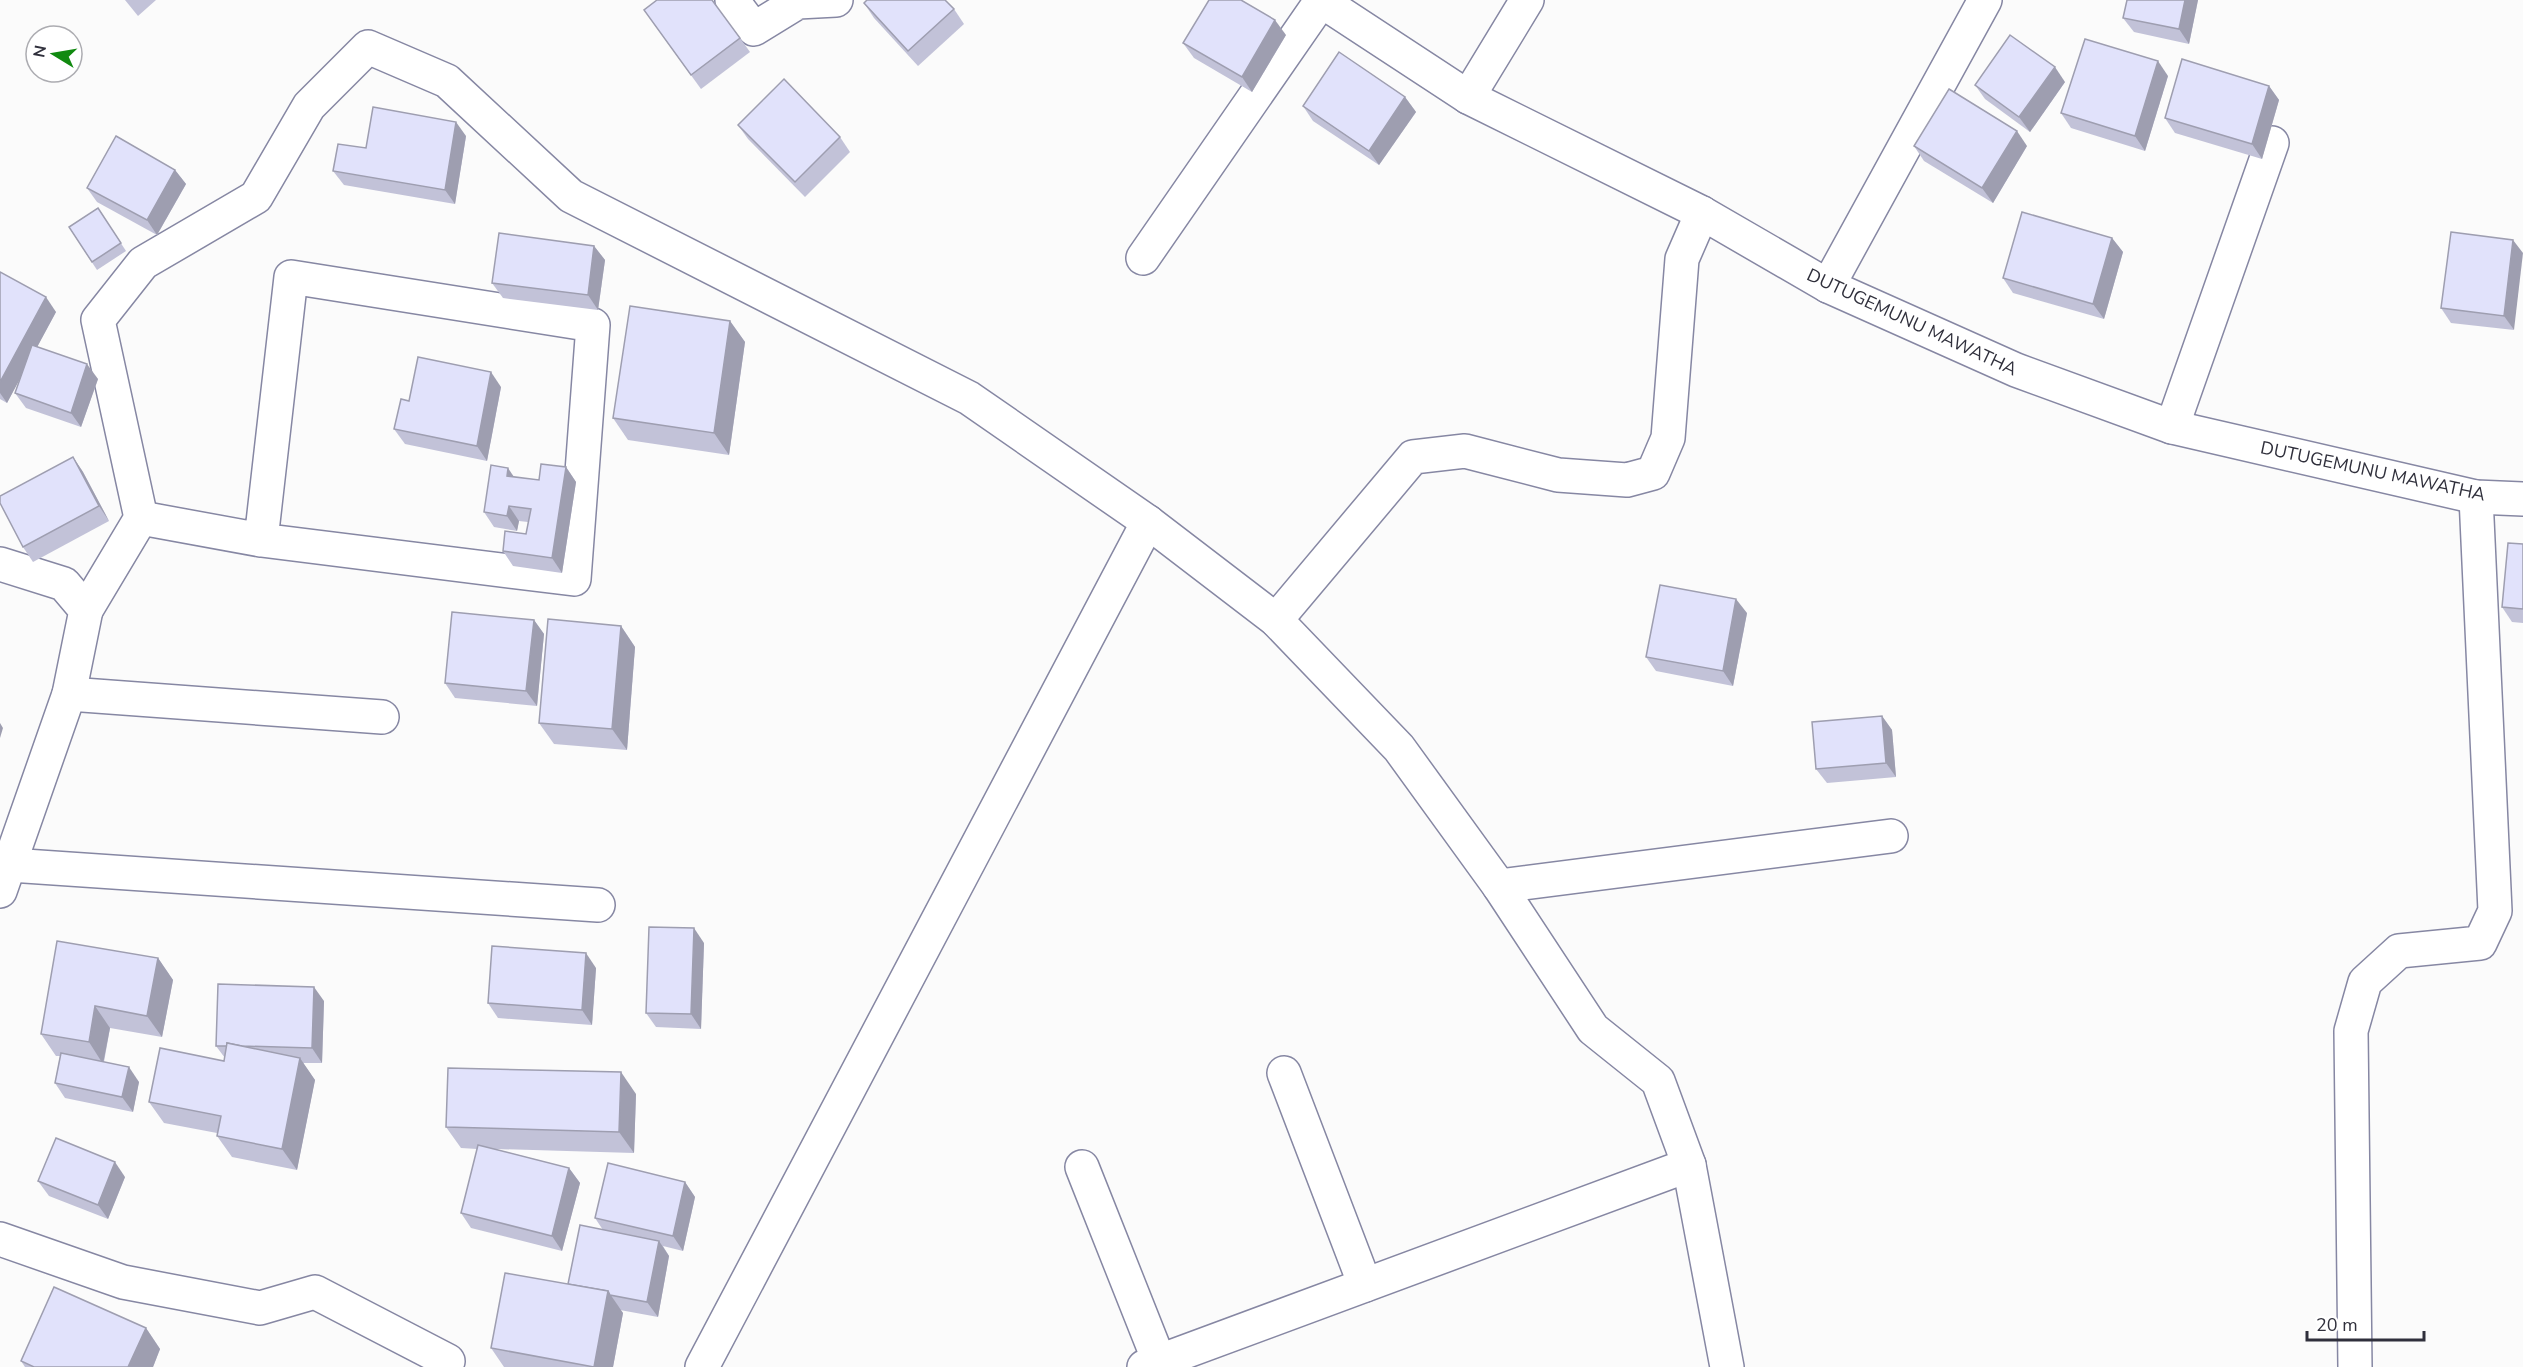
<svg xmlns="http://www.w3.org/2000/svg" width="2523" height="1367" font-family="'Nunito Sans',sans-serif">
<rect width="100%" height="100%" fill="#fbfbfb"/>
<g fill="none" stroke-linecap="round" stroke-linejoin="round">
<defs>
<g id="minor">
<polyline points="732,0 754,29 798,2 836,0"/>
<polyline points="1468,97 1527,0"/>
<polyline points="1143,258 1321,1"/>
<polyline points="1828,286 1985,0"/>
<polyline points="2172,427 2272,143"/>
<polyline points="141,518 261,540 574,579 593,325 291,277 261,540"/>
<polyline points="86,610 141,518 98,320 143,263 256,197 309,106 368,47 447,81 571,196 969,398 1148,522 1276,620 1399,748 1499,886 1593,1029 1658,1081 1689,1165 1727,1367"/>
<polyline points="1276,620 1413,457 1465,451 1558,475 1627,480 1653,473 1668,438 1682,259 1702,213"/>
<polyline points="69,694 382,717"/>
<polyline points="10,865 598,905"/>
<polyline points="1499,886 1891,836"/>
<polyline points="1284,1073 1365,1285"/>
<polyline points="1082,1167 1159,1361"/>
<polyline points="0,1239 123,1282 260,1308 315,1292 448,1361"/>
<polyline points="702,1367 1148,522"/>
<polyline points="1144,1367 1689,1165"/>
<polyline points="2355,1367 2351,1031 2365,982 2399,951 2480,943 2495,911 2476,497"/>
</g>
<g id="tertiary">
<polyline points="1320,0 1468,97 1702,213 1828,286 2016,370 2172,427 2476,497 2523,499"/>
<polyline points="0,564 64,584 86,610 69,694 0,891"/>
</g>
</defs>
<!-- minor casing -->
<use href="#minor" stroke="#8687a3" stroke-width="36"/>
<!-- tertiary casing -->
<use href="#tertiary" stroke="#8687a3" stroke-width="36"/>
<!-- minor -->
<use href="#minor" stroke="#fff" stroke-width="33"/>
<!-- tertiary -->
<use href="#tertiary" stroke="#fff" stroke-width="33"/>
</g>
<!-- wall -->
<g fill="#c2c2d8">
<polygon points="125,0 156,0 138,16"/>
<polygon points="2127,0 2198,0 2189,44 2134,32 2123,18"/>
<polygon points="864,3 954,9 964,24 918,66 874,18"/>
<polygon points="654,24 740,38 750,52 701,89"/>
<polygon points="1286,35 1252,92 1194,58 1183,43"/>
<polygon points="2168,76 2145,151 2071,128 2061,113"/>
<polygon points="2065,82 2030,132 1985,99 1975,85"/>
<polygon points="2269,86 2279,100 2262,159 2175,133 2165,118"/>
<polygon points="1405,97 1416,112 1379,165 1313,121 1303,106"/>
<polygon points="738,125 840,137 850,152 805,197 748,139"/>
<polygon points="466,136 455,204 344,185 333,171 366,148"/>
<polygon points="1914,146 2027,146 1993,203 1924,161"/>
<polygon points="175,170 186,184 157,235 97,202 87,188"/>
<polygon points="98,208 126,251 97,270 69,227"/>
<polygon points="2451,232 2514,330 2451,323 2441,308"/>
<polygon points="2112,238 2123,252 2104,319 2013,293 2003,278"/>
<polygon points="594,246 605,260 598,310 503,298 492,283"/>
<polygon points="0,272 56,312 37,347 98,379 81,427 26,408 15,393 21,376 7,403 0,399"/>
<polygon points="730,321 745,342 729,455 628,440 613,418"/>
<polygon points="501,387 487,461 405,444 394,429 409,401"/>
<polygon points="73,457 83,472 109,521 33,562 23,547"/>
<polygon points="566,467 576,482 562,573 513,566 503,551 526,534 528,522 519,521 517,531 494,527 484,512 514,477 539,480"/>
<polygon points="2523,544 2523,623 2512,622 2502,607"/>
<polygon points="1747,613 1733,686 1656,671 1646,657"/>
<polygon points="534,620 544,634 537,706 455,698 445,683"/>
<polygon points="621,626 635,647 627,750 554,744 539,723"/>
<polygon points="1882,716 1892,730 1896,777 1827,783 1816,769"/>
<polygon points="704,943 701,1029 656,1027 646,1013"/>
<polygon points="158,958 173,980 162,1037 110,1028 104,1062 139,1082 133,1112 65,1098 55,1083 60,1056 56,1056 41,1034"/>
<polygon points="596,968 592,1025 498,1018 488,1003"/>
<polygon points="324,1001 322,1063 303,1063 315,1080 297,1170 232,1157 217,1136 217,1133 164,1123 149,1102 224,1061 225,1058 216,1046"/>
<polygon points="636,1094 634,1153 495,1149 569,1168 580,1183 562,1251 471,1228 461,1213 477,1149 461,1148 446,1127"/>
<polygon points="125,1177 108,1219 49,1196 38,1181"/>
<polygon points="685,1182 695,1197 683,1251 663,1246 669,1256 658,1317 620,1310 623,1313 613,1367 504,1367 491,1348 568,1284 603,1230 595,1218"/>
<polygon points="146,1328 160,1349 153,1367 25,1367 21,1361"/>
</g>
<!-- shaded-wall -->
<g fill="#9e9eb0">
<polygon points="2185,0 2198,0 2189,44 2179,29"/>
<polygon points="1275,20 1286,35 1252,92 1242,77"/>
<polygon points="2158,61 2168,76 2145,151 2135,136"/>
<polygon points="2055,67 2065,82 2030,132 2019,117"/>
<polygon points="2269,86 2279,100 2262,159 2252,144"/>
<polygon points="1405,97 1416,112 1379,165 1369,151"/>
<polygon points="456,122 466,136 455,204 445,190"/>
<polygon points="2017,131 2027,146 1993,203 1982,188"/>
<polygon points="175,170 186,184 157,235 147,220"/>
<polygon points="2112,238 2123,252 2104,319 2093,304"/>
<polygon points="2513,240 2523,253 2514,330 2504,316"/>
<polygon points="594,246 605,260 598,310 588,295"/>
<polygon points="46,297 56,312 7,403 0,393 0,382"/>
<polygon points="730,321 745,342 729,455 714,433"/>
<polygon points="87,364 98,379 81,427 71,413"/>
<polygon points="491,372 501,387 487,461 477,446"/>
<polygon points="73,457 83,472 109,521 99,506"/>
<polygon points="566,467 576,482 562,573 552,558"/>
<polygon points="508,468 518,483 507,476"/>
<polygon points="509,506 519,521 517,531 507,516"/>
<polygon points="1736,599 1747,613 1733,686 1723,671"/>
<polygon points="534,620 544,634 537,706 526,691"/>
<polygon points="621,626 635,647 627,750 612,729"/>
<polygon points="1882,716 1892,730 1896,777 1886,763"/>
<polygon points="0,723 3,728 0,738"/>
<polygon points="694,928 704,943 701,1029 691,1014"/>
<polygon points="586,953 596,968 592,1025 582,1010"/>
<polygon points="158,958 173,980 162,1037 147,1016"/>
<polygon points="314,987 324,1001 322,1063 312,1048"/>
<polygon points="95,1006 110,1028 103,1064 89,1042"/>
<polygon points="300,1058 315,1080 297,1170 282,1149"/>
<polygon points="129,1067 139,1082 133,1112 122,1097"/>
<polygon points="621,1072 636,1094 634,1153 619,1132"/>
<polygon points="115,1162 125,1177 108,1219 98,1205"/>
<polygon points="569,1168 580,1183 562,1251 552,1236"/>
<polygon points="685,1182 695,1197 683,1251 673,1236"/>
<polygon points="659,1241 669,1256 658,1317 647,1302"/>
<polygon points="608,1291 623,1313 613,1367 594,1367"/>
<polygon points="146,1328 160,1349 153,1367 128,1367"/>
</g>
<!-- building -->
<g fill="#e1e2fb" stroke="#9e9eb0" stroke-width="1.5">
<polygon points="657,0 712,0 740,38 691,75 644,10"/>
<polygon points="867,0 945,0 954,9 908,51 864,3"/>
<polygon points="1209,0 1241,0 1275,20 1242,77 1183,43"/>
<polygon points="2127,0 2185,0 2179,29 2123,18"/>
<polygon points="2010,35 2055,67 2019,117 1975,85"/>
<polygon points="2085,39 2158,61 2135,136 2061,113"/>
<polygon points="1339,52 1405,97 1369,151 1303,106"/>
<polygon points="2182,59 2269,86 2252,144 2165,118"/>
<polygon points="784,79 840,137 795,182 738,125"/>
<polygon points="1949,89 2017,131 1982,188 1914,146"/>
<polygon points="373,107 456,122 445,190 333,171 338,144 366,148"/>
<polygon points="116,136 175,170 147,220 87,188"/>
<polygon points="98,208 121,243 92,262 69,227"/>
<polygon points="2022,212 2112,238 2093,304 2003,278"/>
<polygon points="2451,232 2513,240 2504,316 2441,308"/>
<polygon points="499,233 594,246 588,295 492,283"/>
<polygon points="0,272 46,297 0,382"/>
<polygon points="630,306 730,321 714,433 613,418"/>
<polygon points="32,345 87,364 71,413 15,393"/>
<polygon points="418,357 491,372 477,446 394,429 401,399 409,401"/>
<polygon points="73,457 99,506 23,547 0,503 0,496"/>
<polygon points="541,464 566,467 552,558 503,551 505,531 526,534 531,509 509,506 507,516 484,512 491,465 508,468 507,476 539,480"/>
<polygon points="2508,543 2523,544 2523,609 2502,607"/>
<polygon points="1660,585 1736,599 1723,671 1646,657"/>
<polygon points="452,612 534,620 526,691 445,683"/>
<polygon points="548,619 621,626 612,729 539,723"/>
<polygon points="1882,716 1886,763 1816,769 1812,722"/>
<polygon points="649,927 694,928 691,1014 646,1013"/>
<polygon points="57,941 158,958 147,1016 95,1006 89,1042 41,1034"/>
<polygon points="492,946 586,953 582,1010 488,1003"/>
<polygon points="218,984 314,987 312,1048 242,1046 227,1043 227,1046 216,1046"/>
<polygon points="227,1043 300,1058 282,1149 217,1136 221,1116 149,1102 160,1048 224,1061"/>
<polygon points="61,1053 129,1067 122,1097 55,1083"/>
<polygon points="448,1068 621,1072 619,1132 446,1127"/>
<polygon points="56,1138 115,1162 98,1205 38,1181"/>
<polygon points="478,1145 569,1168 552,1236 461,1213"/>
<polygon points="608,1163 685,1182 673,1236 595,1218"/>
<polygon points="580,1225 659,1241 647,1302 610,1295 608,1291 568,1284"/>
<polygon points="505,1273 608,1291 594,1367 491,1348"/>
<polygon points="54,1287 146,1328 128,1367 34,1367 21,1361"/>
</g>
<g text-anchor="middle" stroke-width="4.5" stroke-linejoin="round" paint-order="stroke">
<!-- street labels -->
<g font-size="18" fill="#30303c" stroke="#fff">
<text transform="translate(1912 322) rotate(25)" y="6">DUTUGEMUNU MAWATHA</text>
<text transform="translate(2373 471) rotate(12)" y="6">DUTUGEMUNU MAWATHA</text>
</g>
</g>
<!-- north arrow -->
<g transform="translate(54 54) rotate(281)"><circle r="28" fill="#ffffff" stroke="#acacb1" stroke-width="1.5"/>
<path d="M0-4.5L10 22L0 15L-10 22Z" fill="#118a10"/>
<text y="-9" font-size="16" font-weight="bold" text-anchor="middle" fill="#30303c">N</text>
</g>
<!-- scale -->
<path d="M2307 1331v9h117v-9" fill="none" stroke="#30303c" stroke-width="3"/>
<text x="2316" y="1331" font-size="18" fill="#30303c" stroke="#ffffff" stroke-width="4.5" paint-order="stroke">20 m</text>
</svg>
